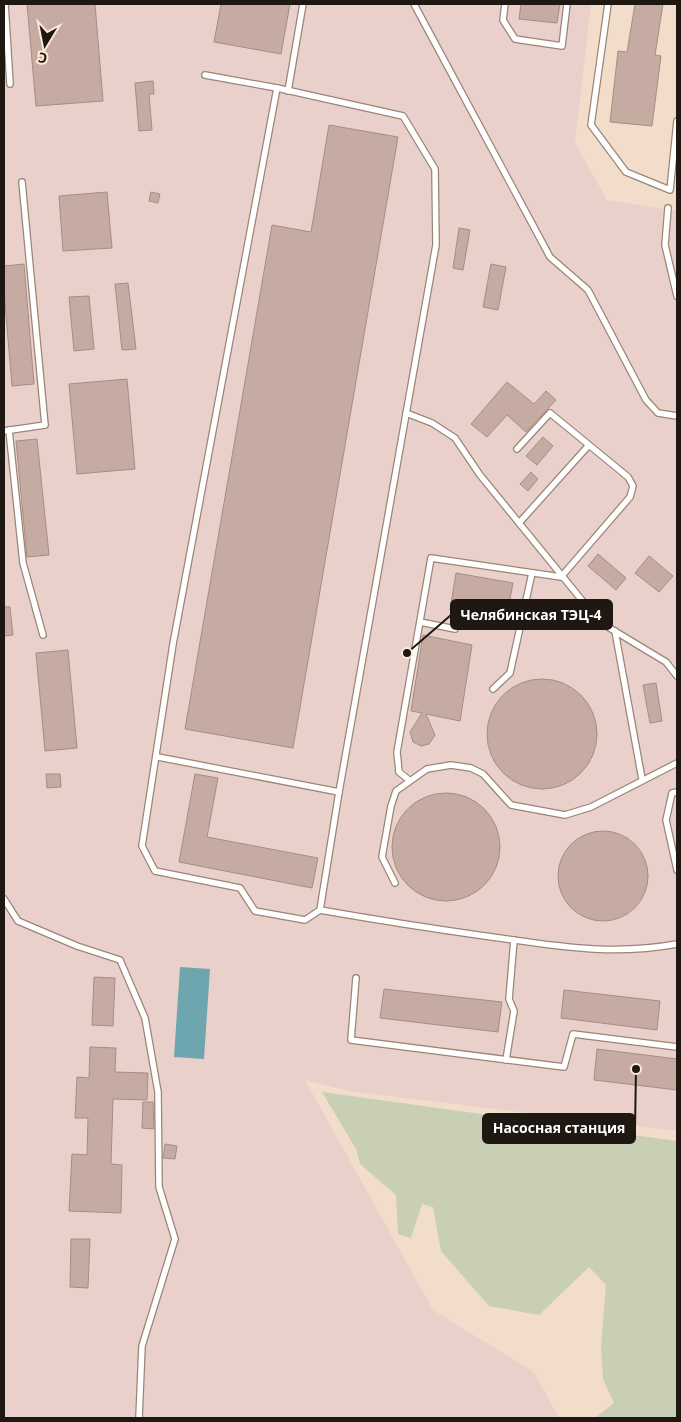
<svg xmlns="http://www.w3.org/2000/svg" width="681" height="1422" font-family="'Open Sans',sans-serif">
<rect width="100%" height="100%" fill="#f1ddca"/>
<!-- industrial -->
<polygon fill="#ead0cb" points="4,4 591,4 575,143 607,200 677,211 677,1131 349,1091 305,1080 433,1310 534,1372 559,1418 4,1418"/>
<!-- green -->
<polygon fill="#c9cfb5" points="322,1092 677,1141 677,1418 595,1418 614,1403 603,1379 601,1347 606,1285 589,1267 539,1315 489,1306 441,1251 433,1207 422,1204 411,1238 398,1234 396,1195 360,1164 356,1149"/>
<!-- water -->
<polygon fill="#6ea6b0" points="180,967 210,969 204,1059 174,1057"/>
<!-- building -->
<g fill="#c6aba2" stroke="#a68d84">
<polygon points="27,4 95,4 103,101 36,106"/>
<polygon points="221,4 290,4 281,54 214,42"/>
<polygon points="521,4 560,4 557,23 519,19"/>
<polygon points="635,4 663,4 655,55 661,56 652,126 610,122 618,51 627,52"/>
<polygon points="153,81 154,94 149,94 152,130 139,131 135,83"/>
<polygon points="329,125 398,137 293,748 185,729 272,225 311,232"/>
<polygon points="107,192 112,248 63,251 59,196"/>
<polygon points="151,192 160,194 158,203 149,201"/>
<polygon points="459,228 470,230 463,270 453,268"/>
<polygon points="24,264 34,384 12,386 4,291 4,266"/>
<polygon points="491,264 506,267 498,310 483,307"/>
<polygon points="128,283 136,349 122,350 115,284"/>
<polygon points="89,296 94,349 74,351 69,297"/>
<polygon points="127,379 135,469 77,474 69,384"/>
<polygon points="507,382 534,404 546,391 556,400 526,432 507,415 487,437 471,424"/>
<polygon points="543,437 553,446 537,465 526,456"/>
<polygon points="37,439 49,555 27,557 16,441"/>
<polygon points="531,472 538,479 528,491 520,484"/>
<polygon points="598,554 626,578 616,590 588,566"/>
<polygon points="649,556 673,576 659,592 635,573"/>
<polygon points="456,573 513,583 506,620 450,610"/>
<polygon points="4,607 10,607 13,635 4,636"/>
<polygon points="423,635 472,645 460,721 426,714 435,735 429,744 421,746 413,742 410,732 422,713 411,711"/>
<polygon points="68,650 77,748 45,751 36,653"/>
<circle cx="542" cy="734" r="55"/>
<polygon points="656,683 662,721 650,723 643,685"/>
<polygon points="46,774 60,774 61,787 47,788"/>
<polygon points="195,774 218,778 207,837 318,858 312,888 179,862"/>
<circle cx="446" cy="847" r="54"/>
<circle cx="603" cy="876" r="45"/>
<polygon points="94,977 115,978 113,1026 92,1025"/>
<polygon points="384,989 502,1002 498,1032 380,1018"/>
<polygon points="564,990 660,1001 657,1030 561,1018"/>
<polygon points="90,1047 116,1048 115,1072 148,1073 147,1100 113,1099 111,1164 122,1165 121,1213 69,1211 72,1154 87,1155 88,1118 75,1118 77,1077 89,1078"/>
<polygon points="597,1049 677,1059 677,1090 594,1080"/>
<polygon points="143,1102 153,1102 154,1129 142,1128"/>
<polygon points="165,1144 177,1146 175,1159 163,1158"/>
<polygon points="71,1239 90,1239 88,1288 70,1287"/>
</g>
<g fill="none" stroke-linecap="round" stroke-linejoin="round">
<defs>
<g id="lane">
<polyline points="5,4 10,84"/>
<polyline points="414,4 550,257 588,290 646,400 658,413 677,416"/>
<polyline points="505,4 503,20 515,39 562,46 567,4"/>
<polyline points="608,4 591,125 626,172 670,190 677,121"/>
<polyline points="205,75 277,88"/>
<polyline points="288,91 303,4"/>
<polyline points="668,208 665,245 677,296"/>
<polyline points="406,413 432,423 455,438 480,475 585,604 608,627 666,662 677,676"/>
<polyline points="9,430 23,563 43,635"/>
<polyline points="4,431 45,425 22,182"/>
<polyline points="519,523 589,445"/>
<polyline points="420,622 455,629"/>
<polyline points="615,631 642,779"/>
<polyline points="493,689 510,673 532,573"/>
<polyline points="158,757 339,792 320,910"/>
<polyline points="409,780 399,772 397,752 431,558 561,577 630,497 633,486 628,477 550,413 517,449"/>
<path d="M 339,792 L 436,245 L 435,169 L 403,116 L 277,88 L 173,644 L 142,846 L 155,871 L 240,888 L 255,911 L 305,920 L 320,910 C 377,920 435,929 492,937 C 558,946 611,956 677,944"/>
<polyline points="677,792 672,793 666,820 677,870"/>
<polyline points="395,883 382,857 391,806 396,791 427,769 451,765 471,768 483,774 511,805 565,815 591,807 677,763"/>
<polyline points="4,899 18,921 77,946 120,960 145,1018 158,1092 159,1187 175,1239 142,1346 139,1418"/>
<polyline points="356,978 351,1040 564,1067 573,1034 677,1047"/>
<polyline points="506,1060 514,1011 509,999 514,940"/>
</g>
</defs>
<!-- lane casing -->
<use href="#lane" stroke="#998675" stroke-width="8"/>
<!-- lane -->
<use href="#lane" stroke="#fff" stroke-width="5.5"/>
</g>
<!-- callouts -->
<path fill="none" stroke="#1f1812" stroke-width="2" d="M407 653L451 615M636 1069L635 1129"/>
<g fill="#1f1812" stroke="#feead7" stroke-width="2">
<circle cx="407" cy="653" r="5"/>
<circle cx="636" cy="1069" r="5"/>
</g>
<g fill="#1f1812" stroke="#1f1812" stroke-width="2">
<rect x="451" y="600" width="161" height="29" rx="5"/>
<rect x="483" y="1114" width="152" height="29" rx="5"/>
</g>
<g font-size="14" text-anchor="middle" font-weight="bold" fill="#fff">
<text x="531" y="620">Челябинская ТЭЦ-4</text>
<text x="559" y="1133">Насосная станция</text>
</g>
<!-- border -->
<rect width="681" height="1422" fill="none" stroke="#1f1812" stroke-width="10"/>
<!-- north arrow -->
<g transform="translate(45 45) rotate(190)" stroke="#feead7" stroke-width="4" paint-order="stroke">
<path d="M0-4L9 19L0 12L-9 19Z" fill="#1f1812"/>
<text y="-8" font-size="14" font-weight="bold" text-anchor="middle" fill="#1f1812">С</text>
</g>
</svg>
